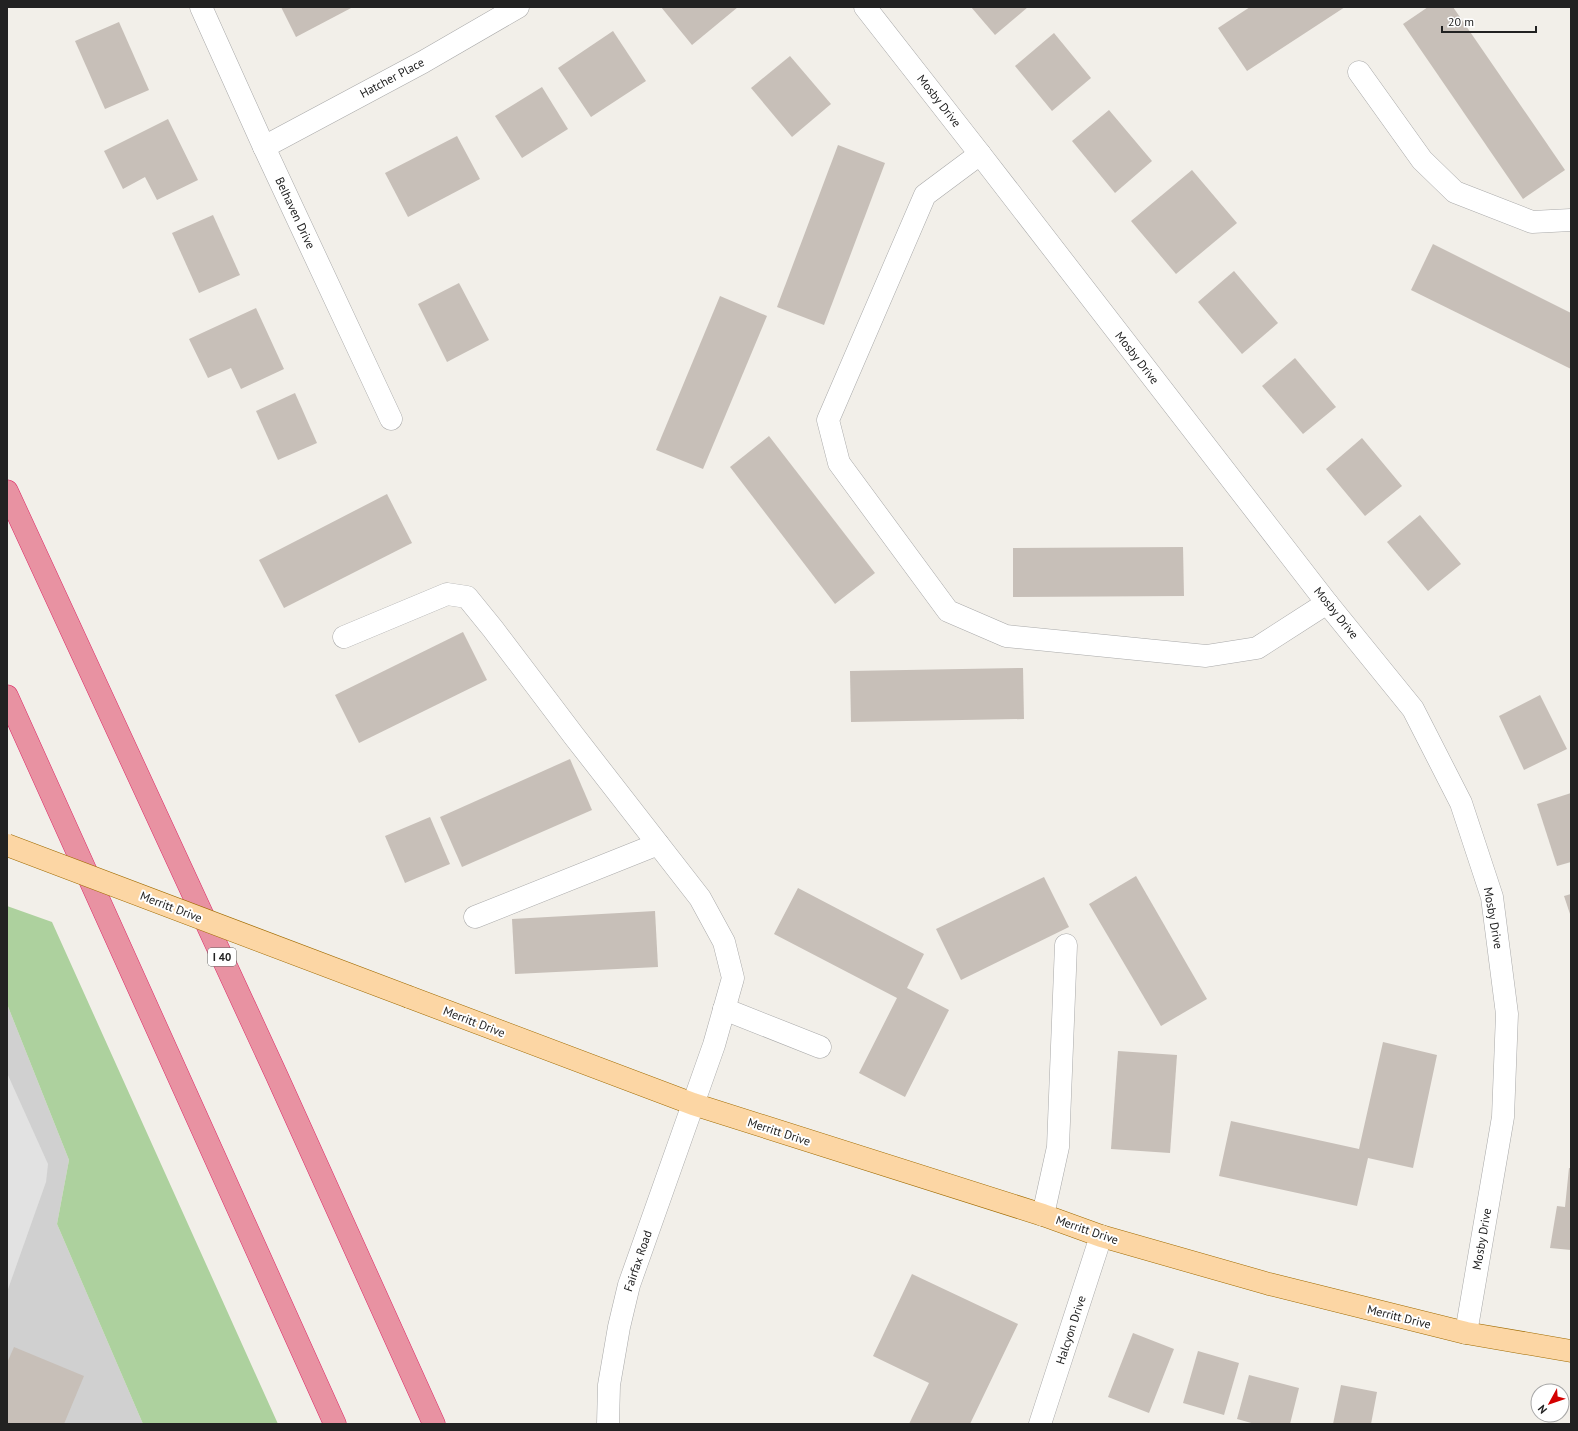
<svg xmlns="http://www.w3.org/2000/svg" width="1578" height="1431" font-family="'PT Sans',sans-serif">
<rect width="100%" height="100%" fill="#f2efe9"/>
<!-- religious -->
<polygon fill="#d0d0d0" points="7,1004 69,1160 57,1224 143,1424 7,1424"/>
<!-- forest -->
<polygon fill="#add19e" points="7,906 52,922 278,1424 143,1424 57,1224 69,1160 7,1004"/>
<!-- parking -->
<polygon fill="#e2e2e2" points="7,1073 48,1164 46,1182 7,1292"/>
<!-- building -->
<g fill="#c7bfb8">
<polygon points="281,7 353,7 296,37"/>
<polygon points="661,7 738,7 692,45"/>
<polygon points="971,7 1028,7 995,35"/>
<polygon points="1250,7 1345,7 1247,71 1218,28"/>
<polygon points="1428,7 1453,7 1565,170 1523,199 1403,24"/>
<polygon points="119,22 149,90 105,109 75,41"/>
<polygon points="613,31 646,81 591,117 558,68"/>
<polygon points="1054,33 1091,78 1052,111 1015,66"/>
<polygon points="790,56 831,104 792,137 751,88"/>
<polygon points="542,87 568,129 522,158 495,116"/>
<polygon points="1109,110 1152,161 1115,193 1072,141"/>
<polygon points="168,119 198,180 157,200 145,177 123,189 104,151"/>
<polygon points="457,136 480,179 408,217 385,173"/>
<polygon points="838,145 885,163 824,325 777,307"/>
<polygon points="1192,170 1237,223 1176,274 1131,221"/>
<polygon points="213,215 240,275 199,293 172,233"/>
<polygon points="1433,244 1571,313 1571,369 1411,290"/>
<polygon points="1234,271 1278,323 1242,354 1198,302"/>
<polygon points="459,283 489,340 447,362 418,304"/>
<polygon points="720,296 767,316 703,469 656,450"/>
<polygon points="256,308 284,369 241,389 231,368 208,378 189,339"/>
<polygon points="1295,358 1336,407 1303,434 1262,386"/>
<polygon points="295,393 317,443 278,460 256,411"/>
<polygon points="769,436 875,573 835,604 730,467"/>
<polygon points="1362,438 1402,486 1365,516 1326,469"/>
<polygon points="387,494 412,543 284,608 259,560"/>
<polygon points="1420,515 1461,564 1428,591 1387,542"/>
<polygon points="1183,547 1184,596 1013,597 1013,548"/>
<polygon points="463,632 487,680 359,743 335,695"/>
<polygon points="1023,668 1024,719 851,722 850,671"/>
<polygon points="1540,695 1567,749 1524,770 1499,716"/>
<polygon points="570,759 592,810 462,867 440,817"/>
<polygon points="1571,793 1571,862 1557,866 1537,804"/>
<polygon points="430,817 450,864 405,883 385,836"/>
<polygon points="1136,876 1207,999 1161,1026 1089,904"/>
<polygon points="1044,877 1069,927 961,980 936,929"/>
<polygon points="798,888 924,954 907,988 949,1010 905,1097 859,1073 897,998 774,934"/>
<polygon points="1571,894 1571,917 1564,896"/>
<polygon points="655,911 658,967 515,974 512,919"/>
<polygon points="1383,1042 1437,1055 1413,1168 1368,1158 1357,1206 1219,1176 1231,1121 1359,1149"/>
<polygon points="1118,1051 1177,1055 1170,1153 1111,1149"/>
<polygon points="1569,1168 1571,1168 1571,1250 1550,1248 1557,1206 1565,1207"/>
<polygon points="912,1274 1018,1324 970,1424 909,1424 929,1383 873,1356"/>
<polygon points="1133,1333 1174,1349 1149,1413 1108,1397"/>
<polygon points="14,1347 84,1376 64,1424 7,1424 7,1363"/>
<polygon points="1198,1351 1239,1363 1224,1415 1183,1403"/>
<polygon points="1249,1375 1299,1388 1290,1424 1255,1424 1237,1419"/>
<polygon points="1341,1385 1377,1392 1371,1424 1333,1424"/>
</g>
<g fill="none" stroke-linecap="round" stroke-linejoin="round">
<defs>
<g id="minor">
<polyline points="201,7 264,147 391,419"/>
<polyline points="865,7 980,154 1327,603 1413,709 1461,803 1492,897 1507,1014 1503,1117 1466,1333"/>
<polyline points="1359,72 1422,160 1455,192 1532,222 1571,220"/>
<polyline points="264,147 423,62 518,7"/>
<polyline points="980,154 925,195 828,420 839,463 948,611 1006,636 1206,656 1257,648 1327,603"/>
<polyline points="344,637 447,594 467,597 493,629 574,736 700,898 724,942 733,978 714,1045 629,1285 619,1327 609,1385 608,1424"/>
<polyline points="475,917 658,844"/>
<polyline points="724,1009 820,1047"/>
<polyline points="1043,1215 1058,1147 1066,945"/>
<polyline points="1040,1424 1101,1236"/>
</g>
<polyline id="major" points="409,997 693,1104 1043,1215 1101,1236 1269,1284 1466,1333 1571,1351"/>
<g id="highway">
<polyline points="7,491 276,1074 434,1424"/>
<polyline points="7,696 335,1424"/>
</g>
</defs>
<!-- minor casing -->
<use href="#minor" stroke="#a9a9a9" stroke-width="23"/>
<!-- major casing -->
<use href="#major" stroke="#a06b00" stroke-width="23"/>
<!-- highway casing -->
<use href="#highway" stroke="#dc2a67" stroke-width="23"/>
<!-- minor -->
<use href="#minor" stroke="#fff" stroke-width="22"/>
<!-- major -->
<use href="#major" stroke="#fcd6a4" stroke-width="22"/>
<!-- highway -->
<use href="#highway" stroke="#e892a2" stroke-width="22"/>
<defs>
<polyline id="major-bridge" points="7,845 409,997"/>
</defs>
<!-- major-bridge casing -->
<use href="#major-bridge" stroke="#a06b00" stroke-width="23" stroke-linecap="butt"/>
<!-- major-bridge -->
<use href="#major-bridge" stroke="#fcd6a4" stroke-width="22"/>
</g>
<g text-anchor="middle" stroke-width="4" stroke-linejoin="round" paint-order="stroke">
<!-- shield labels -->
<rect fill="#fff" stroke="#646464" stroke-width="1" x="208" y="948" width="28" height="18" rx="3"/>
<g font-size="11" font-weight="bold" fill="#222">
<text x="222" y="961">I 40</text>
</g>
<!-- street labels -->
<g font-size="12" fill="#222" stroke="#fff">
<text transform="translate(392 78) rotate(-28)" y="4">Hatcher Place</text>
<text transform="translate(939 101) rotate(52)" y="4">Mosby Drive</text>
<text transform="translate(295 213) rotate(65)" y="4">Belhaven Drive</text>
<text transform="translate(1137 358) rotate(52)" y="4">Mosby Drive</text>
<text transform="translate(1336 613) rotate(51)" y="4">Mosby Drive</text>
<text transform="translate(171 907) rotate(21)" y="4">Merritt Drive</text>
<text transform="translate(1493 918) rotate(80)" y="4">Mosby Drive</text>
<text transform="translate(474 1022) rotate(21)" y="4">Merritt Drive</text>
<text transform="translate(779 1132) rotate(18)" y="4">Merritt Drive</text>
<text transform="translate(1087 1230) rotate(19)" y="4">Merritt Drive</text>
<text transform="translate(1482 1239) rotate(-80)" y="4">Mosby Drive</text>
<text transform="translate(638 1261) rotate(-71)" y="4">Fairfax Road</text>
<text transform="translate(1399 1317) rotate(14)" y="4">Merritt Drive</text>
<text transform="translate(1071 1330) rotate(-72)" y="4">Halcyon Drive</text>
</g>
</g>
<!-- border -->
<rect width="1578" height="1431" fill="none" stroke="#222222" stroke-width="16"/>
<!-- north arrow -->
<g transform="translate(1550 1403) rotate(230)"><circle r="19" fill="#ffffff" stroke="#a7a7a7"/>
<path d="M0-3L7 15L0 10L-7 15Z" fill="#d40000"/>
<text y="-6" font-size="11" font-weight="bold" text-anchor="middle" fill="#222222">N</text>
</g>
<!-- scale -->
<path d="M1442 26v6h94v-6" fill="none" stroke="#222222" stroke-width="2"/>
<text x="1448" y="26" font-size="12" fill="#222222" stroke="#ffffff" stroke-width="3" paint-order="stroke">20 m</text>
</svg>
